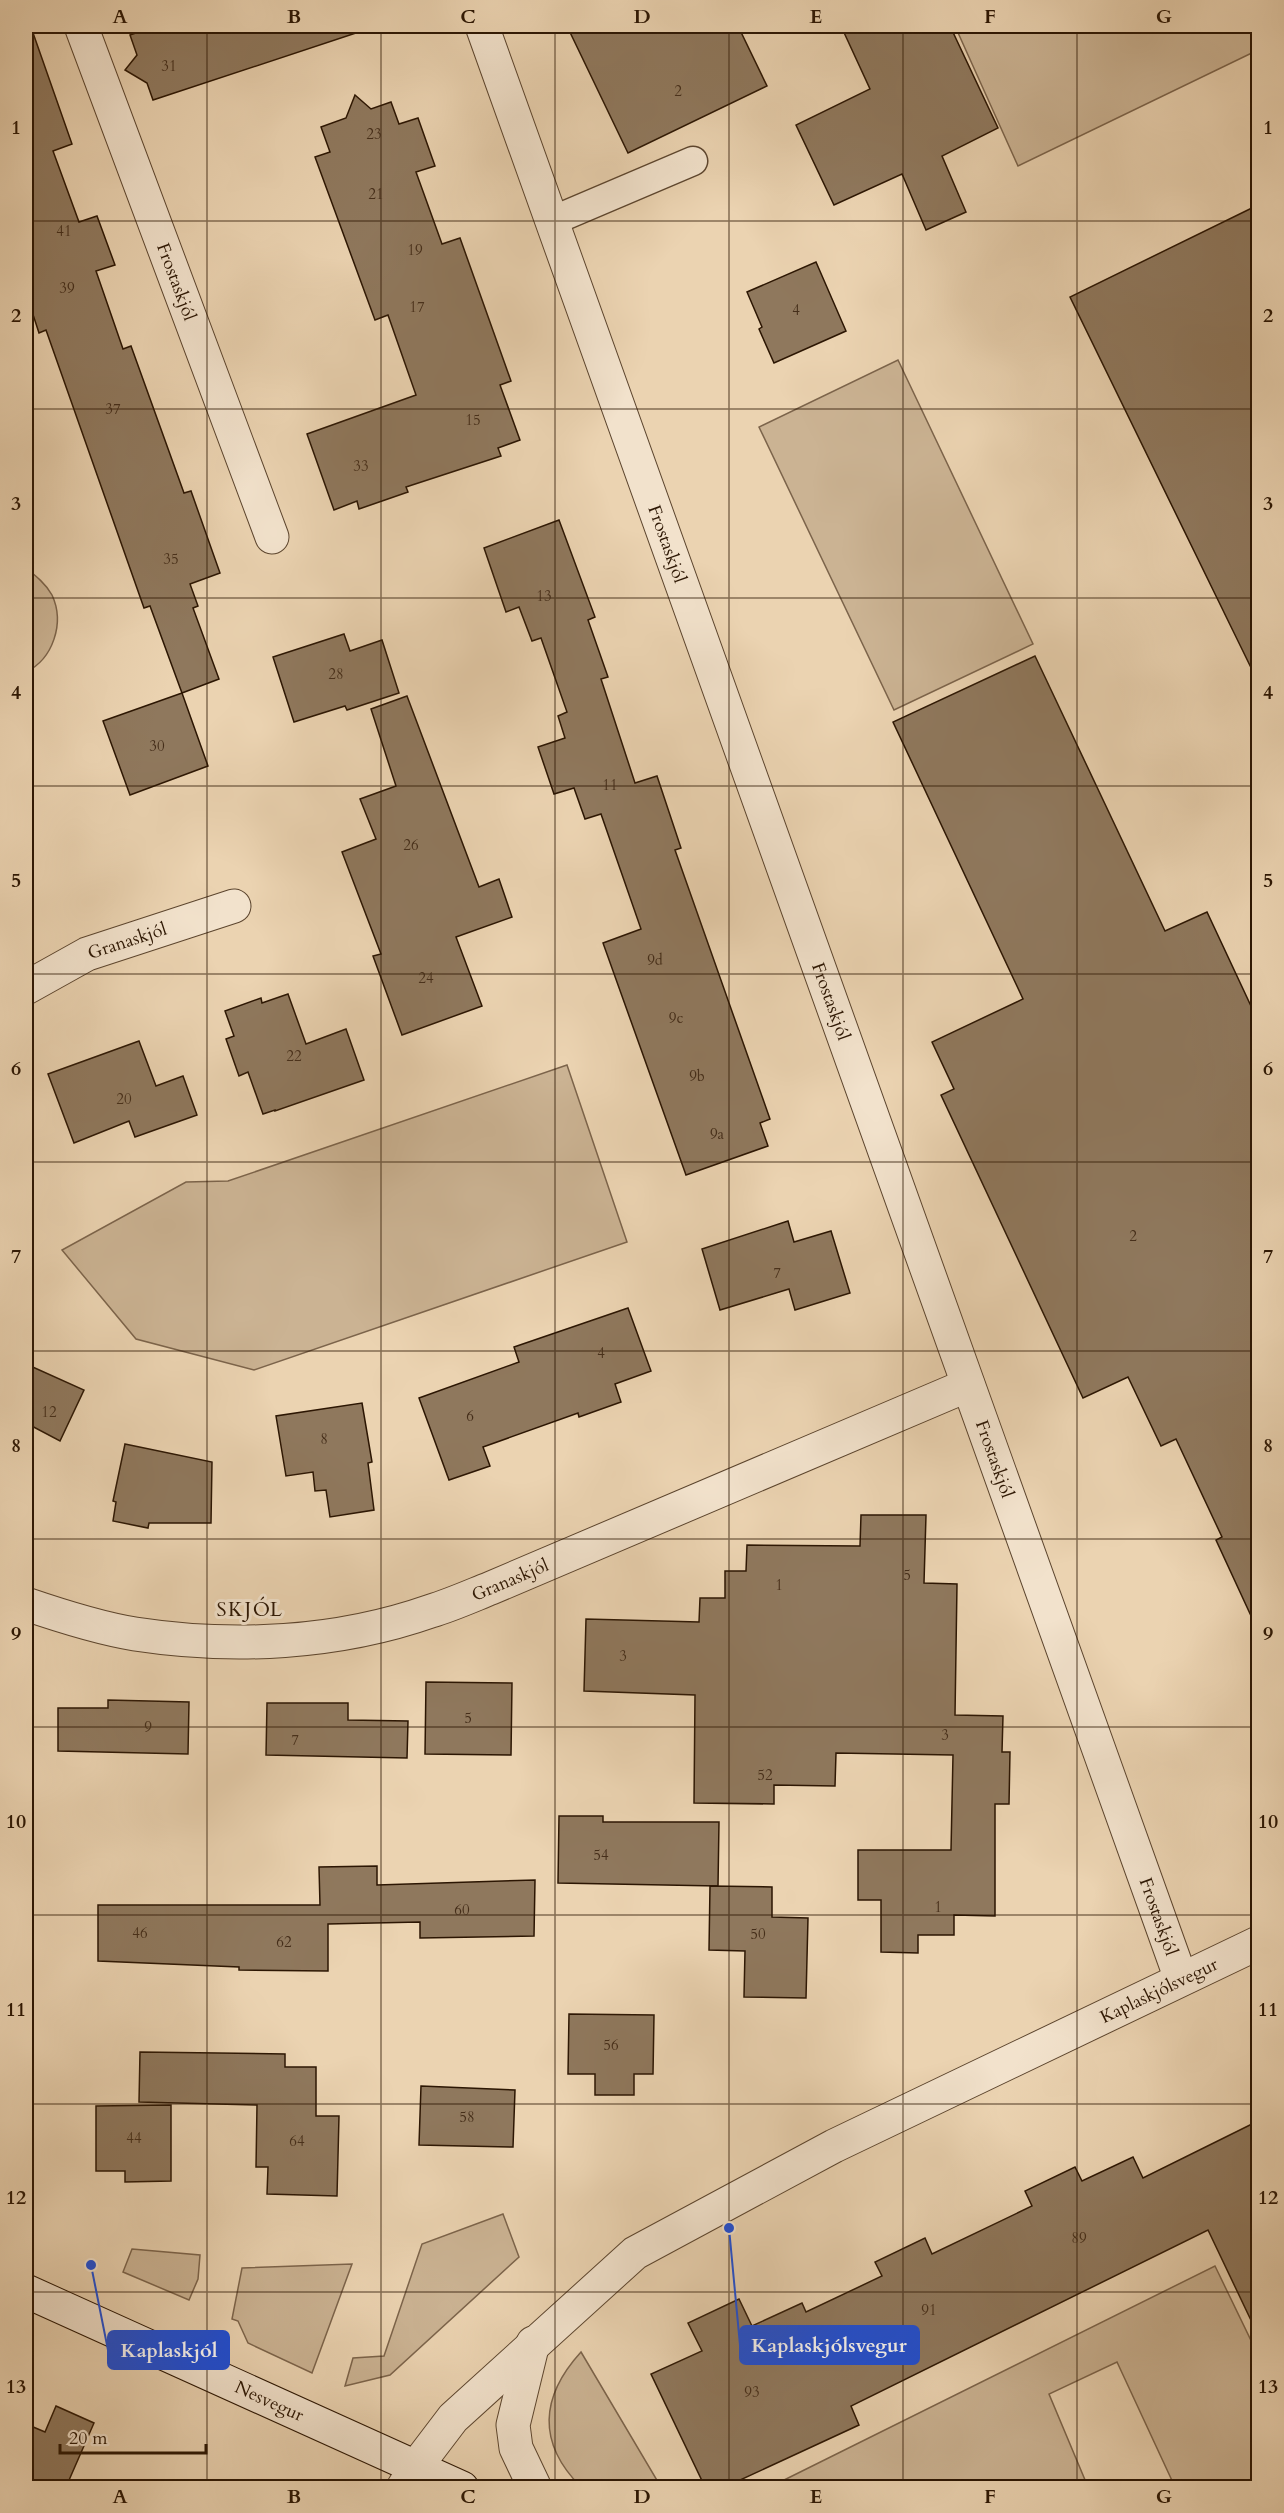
<svg xmlns="http://www.w3.org/2000/svg" width="1284" height="2513" font-family="Cardo,serif">
<rect width="100%" height="100%" fill="#ebd3b1"/>
<filter id="stains"><feTurbulence type="fractalNoise" baseFrequency=".00333" numOctaves="4"/><feColorMatrix values="0 0 0 0 .2 0 0 0 0 .09 0 0 0 0 .02 0 0 0 .5 -.17"/></filter>
<radialGradient id="worn" r=".72"><stop offset=".6" stop-color="#630" stop-opacity="0"/><stop offset="1" stop-color="#630" stop-opacity=".3"/></radialGradient>
<!-- green -->
<g fill="#cbb393" stroke="#7c644b" stroke-width="1.5">
<polygon points="955,26 1258,26 1258,50 1018,166"/>
<polygon points="898,360 1033,644 894,710 759,427"/>
<path d="M 26,568 C 36,576 46,584 52,595 C 65,623 53,659 26,672 Z"/>
<polygon points="567,1065 627,1242 254,1370 136,1339 62,1250 186,1182 228,1181"/>
<polygon points="503,2214 519,2257 390,2375 345,2386 353,2358 384,2356 422,2244"/>
<polygon points="132,2249 200,2255 198,2279 189,2300 123,2272"/>
<polygon points="352,2264 312,2373 248,2343 238,2321 232,2319 242,2268"/>
<polygon points="1215,2266 1258,2355 1258,2487 1175,2487 1117,2362 1049,2394 1088,2487 770,2487"/>
<path d="M 581,2352 L 661,2487 L 581,2487 C 537,2443 540,2397 581,2352 Z"/>
</g>
<!-- building -->
<g fill="#8f785d" stroke="#2c1603" stroke-width="1.5">
<polygon points="156,26 355,26 356,33 153,100 147,83 125,70 137,55 130,35"/>
<polygon points="567,26 738,26 767,86 628,153"/>
<polygon points="841,26 950,26 998,128 942,156 966,212 926,230 902,174 834,205 796,125 870,89"/>
<polygon points="32,30 72,144 53,151 79,222 97,216 115,265 96,271 123,349 131,346 184,493 191,491 220,573 190,584 198,606 193,608 219,679 182,693 150,606 144,608 46,330 39,333 26,293 26,31"/>
<polygon points="355,95 371,109 391,102 399,124 418,118 435,166 416,172 442,244 460,238 511,381 500,385 520,440 498,448 501,456 406,487 408,492 359,509 357,501 334,510 307,434 416,395 388,315 375,320 315,157 330,152 321,127 346,118"/>
<polygon points="1258,205 1258,682 1070,297"/>
<polygon points="816,262 846,331 774,363 759,329 762,327 747,292"/>
<polygon points="559,520 595,617 588,620 608,677 601,679 635,783 657,776 681,848 675,850 770,1119 760,1123 768,1146 686,1175 603,943 641,929 601,814 585,819 574,788 554,794 538,747 565,738 558,716 567,712 541,638 532,641 519,607 506,612 484,548"/>
<polygon points="344,634 350,651 382,640 399,693 347,710 345,706 294,722 273,657"/>
<polygon points="1035,656 1165,931 1207,912 1258,1021 1258,1631 1216,1540 1222,1537 1176,1439 1161,1446 1128,1377 1083,1398 941,1095 954,1089 932,1042 1023,999 893,722"/>
<polygon points="182,693 208,766 130,795 103,721"/>
<polygon points="407,696 479,887 499,879 512,917 456,937 482,1006 402,1035 373,956 381,954 342,852 376,839 360,799 396,786 371,709"/>
<polygon points="288,994 306,1044 346,1029 364,1080 275,1111 275,1110 263,1114 248,1072 239,1076 226,1039 234,1036 225,1011 261,998 262,1003"/>
<polygon points="139,1041 156,1086 183,1076 197,1115 135,1137 129,1121 74,1143 48,1074"/>
<polygon points="788,1221 794,1242 831,1231 850,1293 795,1310 789,1289 720,1310 702,1249"/>
<polygon points="628,1308 651,1371 615,1384 621,1402 579,1417 578,1413 483,1447 490,1466 449,1480 419,1398 519,1362 514,1347"/>
<polygon points="26,1364 84,1390 60,1441 26,1423"/>
<polygon points="362,1403 372,1462 368,1463 374,1510 330,1517 326,1490 315,1491 313,1472 286,1476 276,1416"/>
<polygon points="125,1444 212,1462 211,1523 149,1523 148,1528 113,1521 116,1502 113,1501"/>
<polygon points="861,1515 926,1515 924,1583 957,1584 955,1715 1003,1716 1002,1752 1010,1752 1009,1804 995,1804 995,1916 954,1915 954,1935 918,1935 918,1953 881,1952 881,1900 858,1900 858,1850 951,1850 953,1755 836,1753 835,1786 774,1785 774,1804 694,1803 695,1695 584,1691 586,1619 699,1622 700,1598 725,1598 725,1571 746,1571 747,1545 860,1546"/>
<polygon points="426,1682 512,1683 511,1755 425,1754"/>
<polygon points="108,1700 189,1702 188,1754 58,1751 58,1708 108,1708"/>
<polygon points="267,1703 348,1703 348,1720 408,1721 407,1758 266,1755"/>
<polygon points="559,1816 603,1816 603,1822 719,1822 718,1886 558,1883"/>
<polygon points="377,1866 377,1885 535,1880 534,1936 420,1938 420,1922 328,1924 328,1971 239,1970 239,1967 98,1961 98,1905 320,1905 319,1867"/>
<polygon points="710,1886 772,1887 772,1917 808,1918 806,1998 744,1997 745,1951 709,1950"/>
<polygon points="569,2014 654,2015 653,2074 634,2074 634,2095 595,2095 595,2074 568,2074"/>
<polygon points="140,2052 285,2054 285,2067 316,2067 316,2116 339,2116 337,2196 267,2194 268,2167 256,2167 257,2105 139,2102"/>
<polygon points="421,2086 515,2090 513,2147 419,2145"/>
<polygon points="171,2105 171,2181 125,2182 125,2171 96,2171 96,2106"/>
<polygon points="1258,2121 1258,2335 1208,2230 851,2406 859,2425 725,2487 705,2487 651,2374 702,2351 688,2323 739,2299 752,2326 802,2303 806,2312 882,2276 875,2262 925,2238 932,2254 1032,2206 1025,2191 1075,2167 1082,2181 1133,2157 1143,2178"/>
<polygon points="56,2406 94,2423 66,2487 26,2487 26,2424 45,2432"/>
</g>
<g fill="none" stroke-linecap="round" stroke-linejoin="round">
<defs>
<polyline id="lane" points="552,221 693,161"/>
<g id="street">
<path id="s1" d="M 81,26 L 272,537"/>
<path id="s2" d="M 482,26 L 1181,1979"/>
<path id="s3" d="M 26,988 L 87,954 L 234,906"/>
<path id="s4" d="M 26,1604 C 61,1616 98,1628 135,1634 C 233,1649 337,1644 431,1611 C 451,1605 471,1596 491,1588 L 968,1385"/>
<polyline points="533,2343 513,2425 516,2448 535,2488"/>
<path id="s5" d="M 403,2488 L 415,2468 L 453,2418 L 635,2253 L 834,2146 L 1258,1943"/>
</g>
<g id="secondary">
<path id="s6" d="M 26,2291 L 462,2488"/>
</g>
</defs>
<!-- lane casing -->
<use href="#lane" stroke="#5c452e" stroke-width="31"/>
<!-- street casing -->
<use href="#street" stroke="#5c452e" stroke-width="35"/>
<!-- secondary casing -->
<use href="#secondary" stroke="#2c1603" stroke-width="35"/>
<!-- lane -->
<use href="#lane" stroke="#f2e2cc" stroke-width="28"/>
<!-- street -->
<use href="#street" stroke="#f2e2cc" stroke-width="33"/>
<!-- secondary -->
<use href="#secondary" stroke="#f2e2cc" stroke-width="33"/>
</g>
<!-- grid -->
<path fill="none" stroke="#2c1603" stroke-width="1.5" stroke-opacity="0.55" d="M 207,26 L 207,2488M 381,26 L 381,2488M 555,26 L 555,2488M 729,26 L 729,2488M 903,26 L 903,2488M 1077,26 L 1077,2488M 26,221 L 1258,221M 26,409 L 1258,409M 26,598 L 1258,598M 26,786 L 1258,786M 26,974 L 1258,974M 26,1162 L 1258,1162M 26,1351 L 1258,1351M 26,1539 L 1258,1539M 26,1727 L 1258,1727M 26,1915 L 1258,1915M 26,2104 L 1258,2104M 26,2292 L 1258,2292"/>
<g text-anchor="middle" stroke-width="6" stroke-linejoin="round" paint-order="stroke">
<!-- number labels -->
<g font-size="15" fill="#452e1a">
<text x="169" y="71">31</text>
<text x="678" y="96">2</text>
<text x="374" y="139">23</text>
<text x="376" y="199">21</text>
<text x="64" y="236">41</text>
<text x="415" y="255">19</text>
<text x="67" y="293">39</text>
<text x="417" y="312">17</text>
<text x="796" y="315">4</text>
<text x="113" y="414">37</text>
<text x="473" y="425">15</text>
<text x="361" y="471">33</text>
<text x="171" y="564">35</text>
<text x="544" y="601">13</text>
<text x="336" y="679">28</text>
<text x="157" y="751">30</text>
<text x="610" y="790">11</text>
<text x="411" y="850">26</text>
<text x="655" y="965">9d</text>
<text x="426" y="983">24</text>
<text x="676" y="1023">9c</text>
<text x="294" y="1061">22</text>
<text x="697" y="1081">9b</text>
<text x="124" y="1104">20</text>
<text x="717" y="1139">9a</text>
<text x="1133" y="1241">2</text>
<text x="777" y="1278">7</text>
<text x="601" y="1358">4</text>
<text x="49" y="1417">12</text>
<text x="470" y="1421">6</text>
<text x="324" y="1444">8</text>
<text x="907" y="1580">5</text>
<text x="779" y="1590">1</text>
<text x="623" y="1661">3</text>
<text x="468" y="1723">5</text>
<text x="148" y="1732">9</text>
<text x="945" y="1740">3</text>
<text x="295" y="1745">7</text>
<text x="765" y="1780">52</text>
<text x="601" y="1860">54</text>
<text x="938" y="1912">1</text>
<text x="462" y="1915">60</text>
<text x="140" y="1938">46</text>
<text x="758" y="1939">50</text>
<text x="284" y="1947">62</text>
<text x="611" y="2050">56</text>
<text x="467" y="2122">58</text>
<text x="134" y="2143">44</text>
<text x="297" y="2146">64</text>
<text x="1079" y="2243">89</text>
<text x="929" y="2315">91</text>
<text x="752" y="2397">93</text>
</g>
<!-- street labels -->
<g font-size="18" fill="#2c1603" stroke="#f2e2cc">
<text dy="6" stroke="none"><textPath href="#s1" startOffset="273">Frostaskjól</textPath></text>
<text dy="6" stroke="none"><textPath href="#s2" startOffset="550">Frostaskjól</textPath></text>
<text dy="6" stroke="none"><textPath href="#s3" startOffset="112">Granaskjól</textPath></text>
<text dy="6" stroke="none"><textPath href="#s2" startOffset="1036">Frostaskjól</textPath></text>
<text dy="6" stroke="none"><textPath href="#s2" startOffset="1522">Frostaskjól</textPath></text>
<text dy="6" stroke="none"><textPath href="#s4" startOffset="498">Granaskjól</textPath></text>
<text dy="6" stroke="none"><textPath href="#s2" startOffset="2008">Frostaskjól</textPath></text>
<text dy="6" stroke="none"><textPath href="#s5" startOffset="918">Kaplaskjólsvegur</textPath></text>
<text dy="6" stroke="none"><textPath href="#s6" startOffset="267">Nesvegur</textPath></text>
</g>
<!-- neighbourhood labels -->
<g font-size="20" letter-spacing="1.5" fill="#2c1603" stroke="#f2e2cc">
<text x="250" y="1616">SKJÓL</text>
</g>
</g>
<!-- callouts -->
<path fill="none" stroke="#1d4ed8" stroke-width="2" d="M729 2228L740 2345M91 2265L108 2350"/>
<g fill="#1d4ed8" stroke="#f2e2cc" stroke-width="2">
<circle cx="729" cy="2228" r="6"/>
<circle cx="91" cy="2265" r="6"/>
</g>
<g fill="#1d4ed8" stroke="#1d4ed8" stroke-width="2">
<rect x="740" y="2326" width="179" height="38" rx="6"/>
<rect x="108" y="2331" width="121" height="38" rx="6"/>
</g>
<g font-size="20" text-anchor="middle" font-weight="bold" fill="#fff">
<text x="829" y="2352">Kaplaskjólsvegur</text>
<text x="169" y="2357">Kaplaskjól</text>
</g>
<!-- margin -->
<rect width="1284" height="2513" fill="none" stroke="#ebd3b1" stroke-width="66"/>
<!-- scale -->
<path d="M60 2444v9h146v-9" fill="none" stroke="#2c1603" stroke-width="3"/>
<text x="69" y="2444" font-size="18" fill="#2c1603" stroke="#f2e2cc" stroke-width="4.5" paint-order="stroke">20 m</text>
<rect x="33" y="33" width="1218" height="2447" fill="none" stroke="#2c1603" stroke-width="2"/>
<g font-size="20" text-anchor="middle" font-weight="bold" fill="#2c1603">
<text x="120" y="23">A</text>
<text x="294" y="23">B</text>
<text x="468" y="23">C</text>
<text x="642" y="23">D</text>
<text x="816" y="23">E</text>
<text x="990" y="23">F</text>
<text x="1164" y="23">G</text>
<text x="16" y="134">1</text>
<text x="1268" y="134">1</text>
<text x="16" y="322">2</text>
<text x="1268" y="322">2</text>
<text x="16" y="510">3</text>
<text x="1268" y="510">3</text>
<text x="16" y="699">4</text>
<text x="1268" y="699">4</text>
<text x="16" y="887">5</text>
<text x="1268" y="887">5</text>
<text x="16" y="1075">6</text>
<text x="1268" y="1075">6</text>
<text x="16" y="1263">7</text>
<text x="1268" y="1263">7</text>
<text x="16" y="1452">8</text>
<text x="1268" y="1452">8</text>
<text x="16" y="1640">9</text>
<text x="1268" y="1640">9</text>
<text x="16" y="1828">10</text>
<text x="1268" y="1828">10</text>
<text x="16" y="2016">11</text>
<text x="1268" y="2016">11</text>
<text x="16" y="2204">12</text>
<text x="1268" y="2204">12</text>
<text x="16" y="2393">13</text>
<text x="1268" y="2393">13</text>
<text x="120" y="2503">A</text>
<text x="294" y="2503">B</text>
<text x="468" y="2503">C</text>
<text x="642" y="2503">D</text>
<text x="816" y="2503">E</text>
<text x="990" y="2503">F</text>
<text x="1164" y="2503">G</text>
</g>
<rect width="100%" height="100%" filter="url(#stains)"/>
<rect width="100%" height="100%" fill="url(#worn)"/>
</svg>
